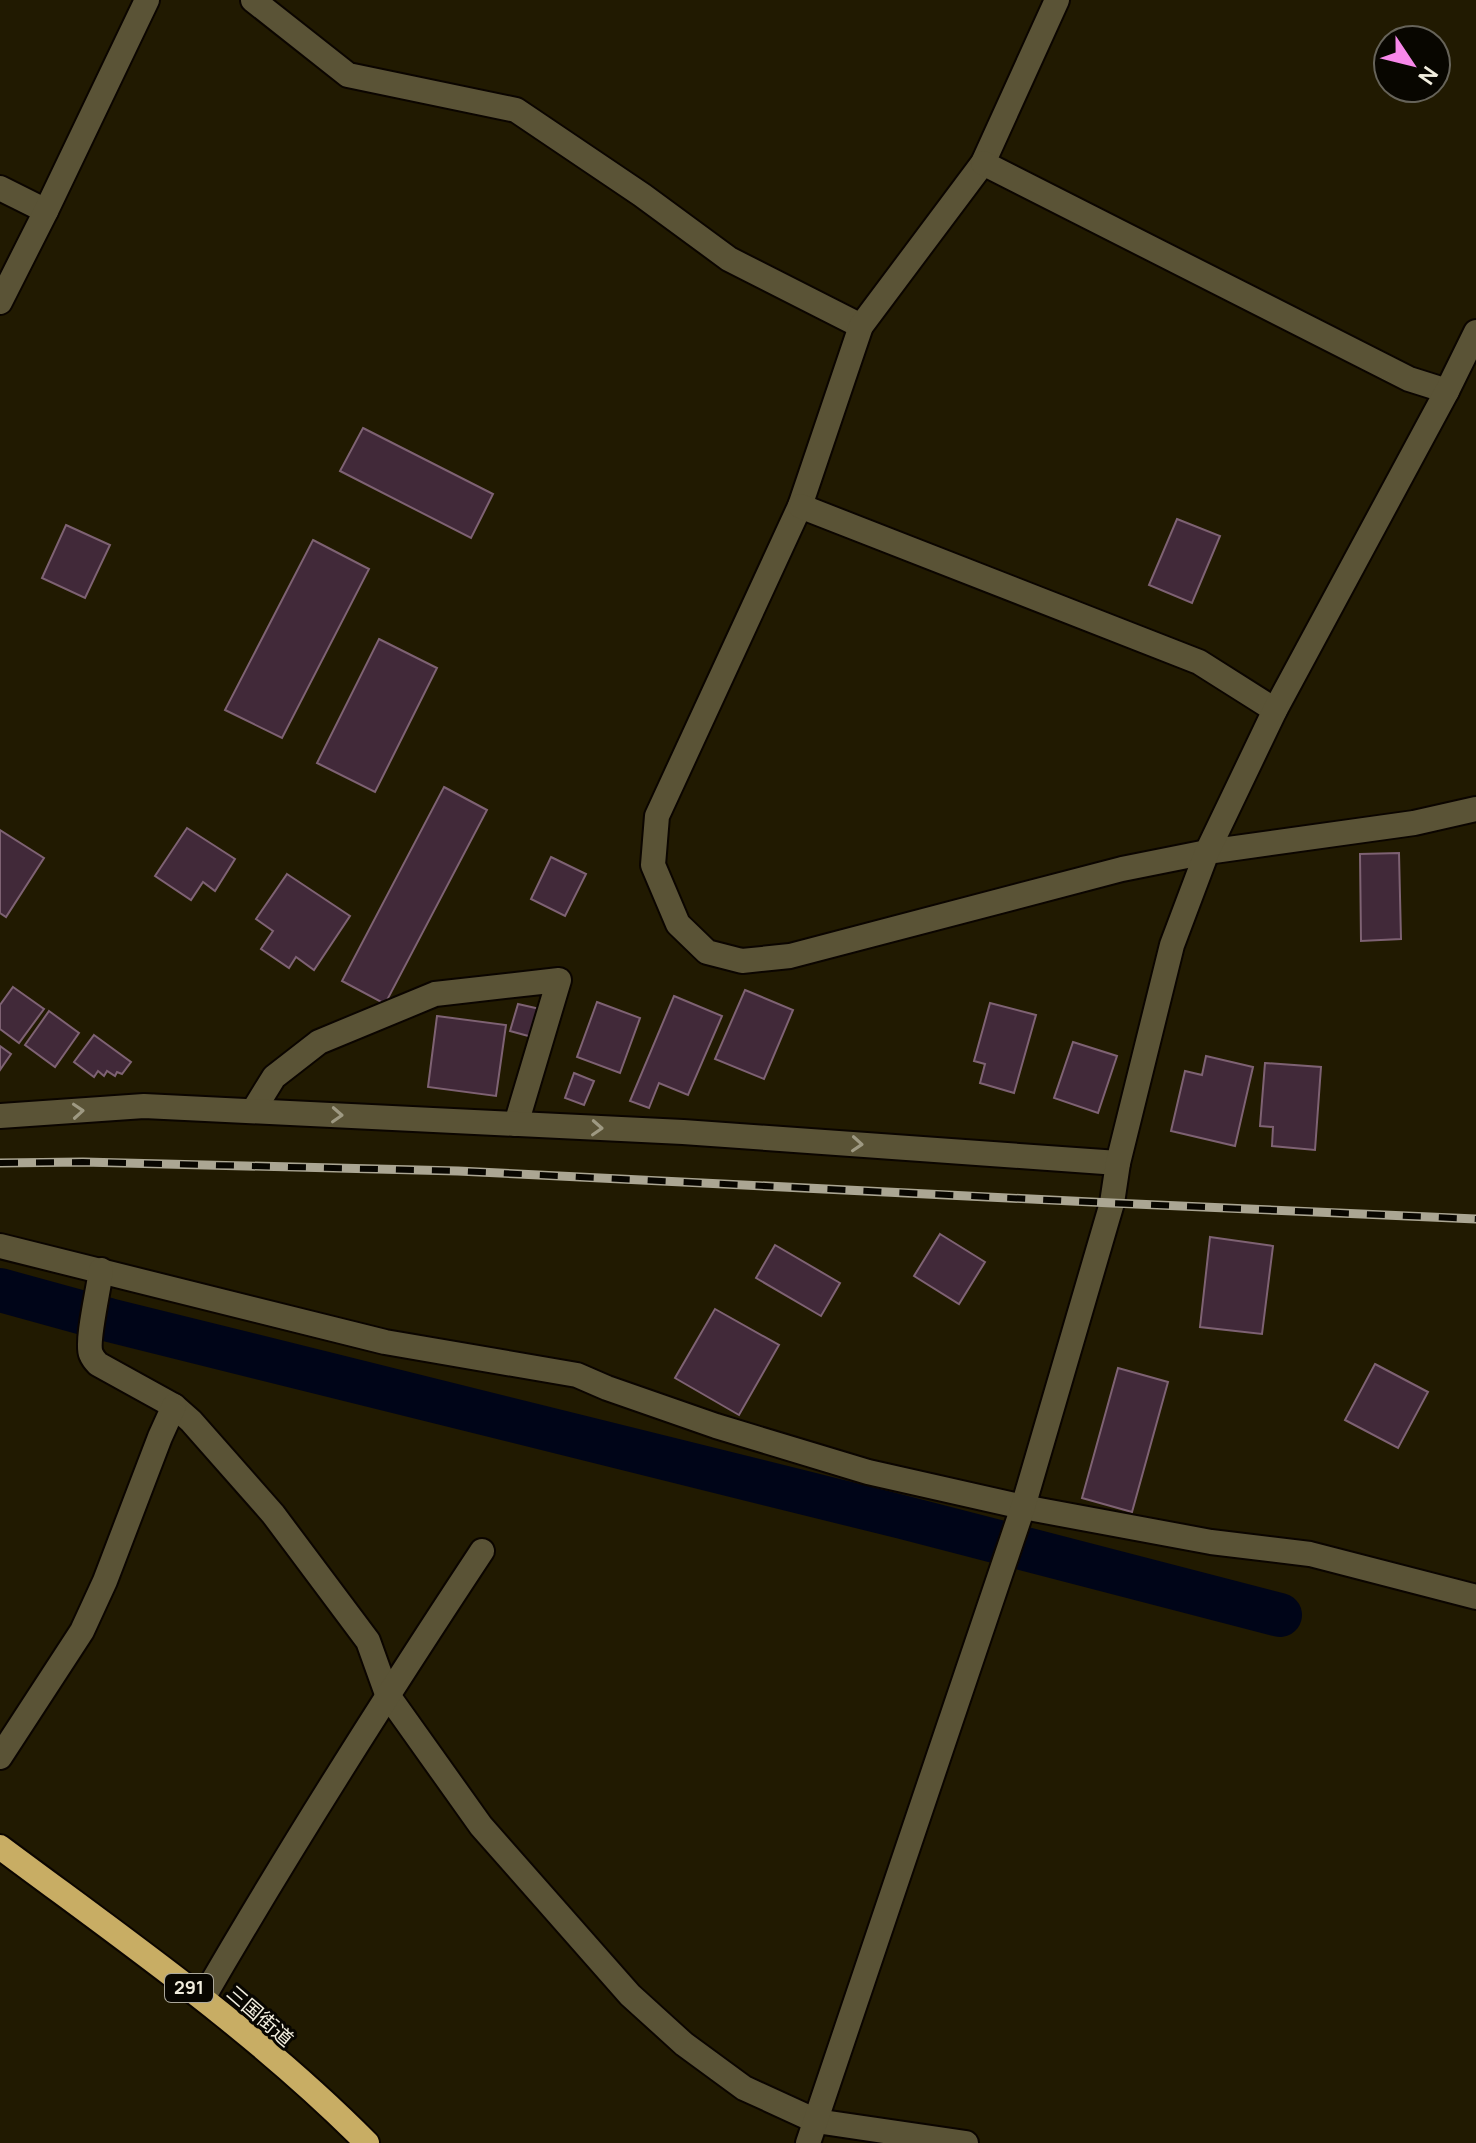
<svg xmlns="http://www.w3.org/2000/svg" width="1476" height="2143" font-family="Manrope,'Noto Sans JP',sans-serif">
<rect width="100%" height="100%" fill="#211a01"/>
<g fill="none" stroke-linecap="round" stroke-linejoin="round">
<!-- canal -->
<polyline stroke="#000518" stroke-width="44" points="0,1290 109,1320 902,1517 1280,1615"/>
</g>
<!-- building -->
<g fill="#412939" stroke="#7e6273" stroke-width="2">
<polygon points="363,428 493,494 471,538 340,471"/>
<polygon points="1177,519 1220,536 1192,603 1149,585"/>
<polygon points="66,525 110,545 85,598 42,578"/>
<polygon points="313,540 369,569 282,738 225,710"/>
<polygon points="379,639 437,668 375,792 317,763"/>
<polygon points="444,787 487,810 385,1004 342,981"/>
<polygon points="187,828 235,859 215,891 203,882 191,900 155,876"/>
<polygon points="0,830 44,858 6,917 0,913"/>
<polygon points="1399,853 1401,939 1361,941 1360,854"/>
<polygon points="551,857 586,874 565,916 531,899"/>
<polygon points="287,874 350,916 314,970 296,957 289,968 261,949 273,931 256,919"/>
<polygon points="13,987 44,1009 19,1043 0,1029 0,1005"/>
<polygon points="745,990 793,1010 764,1079 715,1059"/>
<polygon points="674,996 722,1016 688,1095 659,1083 649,1108 630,1101"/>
<polygon points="597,1002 640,1018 620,1073 577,1057"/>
<polygon points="990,1003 1036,1015 1014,1093 980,1083 985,1064 974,1061"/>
<polygon points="518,1004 540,1009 532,1037 510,1031"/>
<polygon points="49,1011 79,1033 55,1067 25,1045"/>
<polygon points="437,1016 506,1025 496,1096 428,1087"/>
<polygon points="94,1035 131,1062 122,1074 117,1072 115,1076 107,1071 104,1076 98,1071 94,1077 74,1062"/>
<polygon points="1073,1042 1117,1056 1098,1113 1054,1098"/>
<polygon points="0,1046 11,1054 0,1070"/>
<polygon points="1206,1056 1253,1067 1235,1146 1171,1131 1185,1071 1202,1075"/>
<polygon points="1265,1063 1321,1067 1315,1150 1272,1146 1273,1127 1260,1126"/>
<polygon points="574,1073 594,1081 584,1105 565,1098"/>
<polygon points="940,1234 985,1262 959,1304 914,1276"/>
<polygon points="1210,1237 1273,1246 1262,1334 1200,1327"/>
<polygon points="775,1245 840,1283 821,1316 756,1278"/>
<polygon points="715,1309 779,1345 739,1415 675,1378"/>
<polygon points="1375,1364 1428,1392 1398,1448 1345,1420"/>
<polygon points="1118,1368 1168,1382 1132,1512 1082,1498"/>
</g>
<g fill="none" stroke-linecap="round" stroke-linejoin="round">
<defs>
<g id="minor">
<polyline points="253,0 348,75 516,110 642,195 729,259 861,326"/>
<polyline points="1057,0 983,163 861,326 800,506 657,816 653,865 678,924 707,952 742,961 790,956 1122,869 1207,852 1414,823 1476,809"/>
<polyline points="983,163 1409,379 1447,391"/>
<polyline points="0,188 46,211"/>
<polyline points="0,302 46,211 147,0"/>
<polyline points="800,506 1199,662 1275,710"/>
<polyline points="253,1111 274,1077 319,1042 435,994 559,980 516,1124"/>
<polyline points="0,1116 144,1106 683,1132 1118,1163"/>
<polyline points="0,1246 385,1342 577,1375 607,1388 716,1426 868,1472 1023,1507 1211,1542 1310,1554 1476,1597"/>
<path d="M 101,1270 C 99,1288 86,1342 91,1354 C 93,1359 94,1360 98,1364 L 174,1406 L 191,1421 L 273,1514 L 368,1641 L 387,1694 L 481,1826 L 630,1995 L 684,2044 L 744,2088 L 816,2121 L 966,2143"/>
<polyline points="0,1757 82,1631 105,1581 160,1437 174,1406"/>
<path d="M 203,1998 C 291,1846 385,1698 482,1551"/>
<polyline points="808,2143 1023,1507 1112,1203 1118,1163 1172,945 1207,852 1275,710 1447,391 1476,332"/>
</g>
<path id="highway" d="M 0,1847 C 126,1941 256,2031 367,2143"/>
</defs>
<!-- minor casing -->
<use href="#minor" stroke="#0b0500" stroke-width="28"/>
<!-- highway casing -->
<use href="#highway" stroke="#0b0500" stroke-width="28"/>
<!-- minor -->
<use href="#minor" stroke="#5a5336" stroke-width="24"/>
<!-- highway -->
<use href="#highway" stroke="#c8ad64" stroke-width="24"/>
<defs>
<polyline id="rail" points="0,1163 83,1162 458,1171 1112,1203 1476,1219"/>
</defs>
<!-- rail casing -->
<use href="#rail" stroke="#aba693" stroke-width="9"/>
<!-- rail -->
<use href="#rail" stroke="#080600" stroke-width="6" stroke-dasharray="18" stroke-linecap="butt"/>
</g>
<!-- one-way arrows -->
<defs><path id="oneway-chevron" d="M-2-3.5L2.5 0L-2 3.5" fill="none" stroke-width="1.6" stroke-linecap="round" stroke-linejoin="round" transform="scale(2)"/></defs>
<g stroke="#9e9982">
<use href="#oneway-chevron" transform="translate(78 1111) rotate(-4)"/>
<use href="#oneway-chevron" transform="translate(337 1115) rotate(3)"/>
<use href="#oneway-chevron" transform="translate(597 1128) rotate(3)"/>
<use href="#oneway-chevron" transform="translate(857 1144) rotate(4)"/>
</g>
<g text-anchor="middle" stroke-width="6" stroke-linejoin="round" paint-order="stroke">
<!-- shield labels -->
<rect fill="#080600" stroke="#aca89b" stroke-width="2" x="165" y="1974" width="48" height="28" rx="6"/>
<g font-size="18" font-weight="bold" fill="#f2eede">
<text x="189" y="1994">291</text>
</g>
<!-- street labels -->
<g font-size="20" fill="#f2eede" stroke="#080600">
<text transform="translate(260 2016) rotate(41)" y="7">三国街道</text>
</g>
</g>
<!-- north arrow -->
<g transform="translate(1412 64) rotate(125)"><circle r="38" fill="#080600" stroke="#666359" stroke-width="2"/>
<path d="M0-6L14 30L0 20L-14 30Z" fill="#f888ea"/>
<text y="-12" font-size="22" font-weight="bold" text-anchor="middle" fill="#f2eede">N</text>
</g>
</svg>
